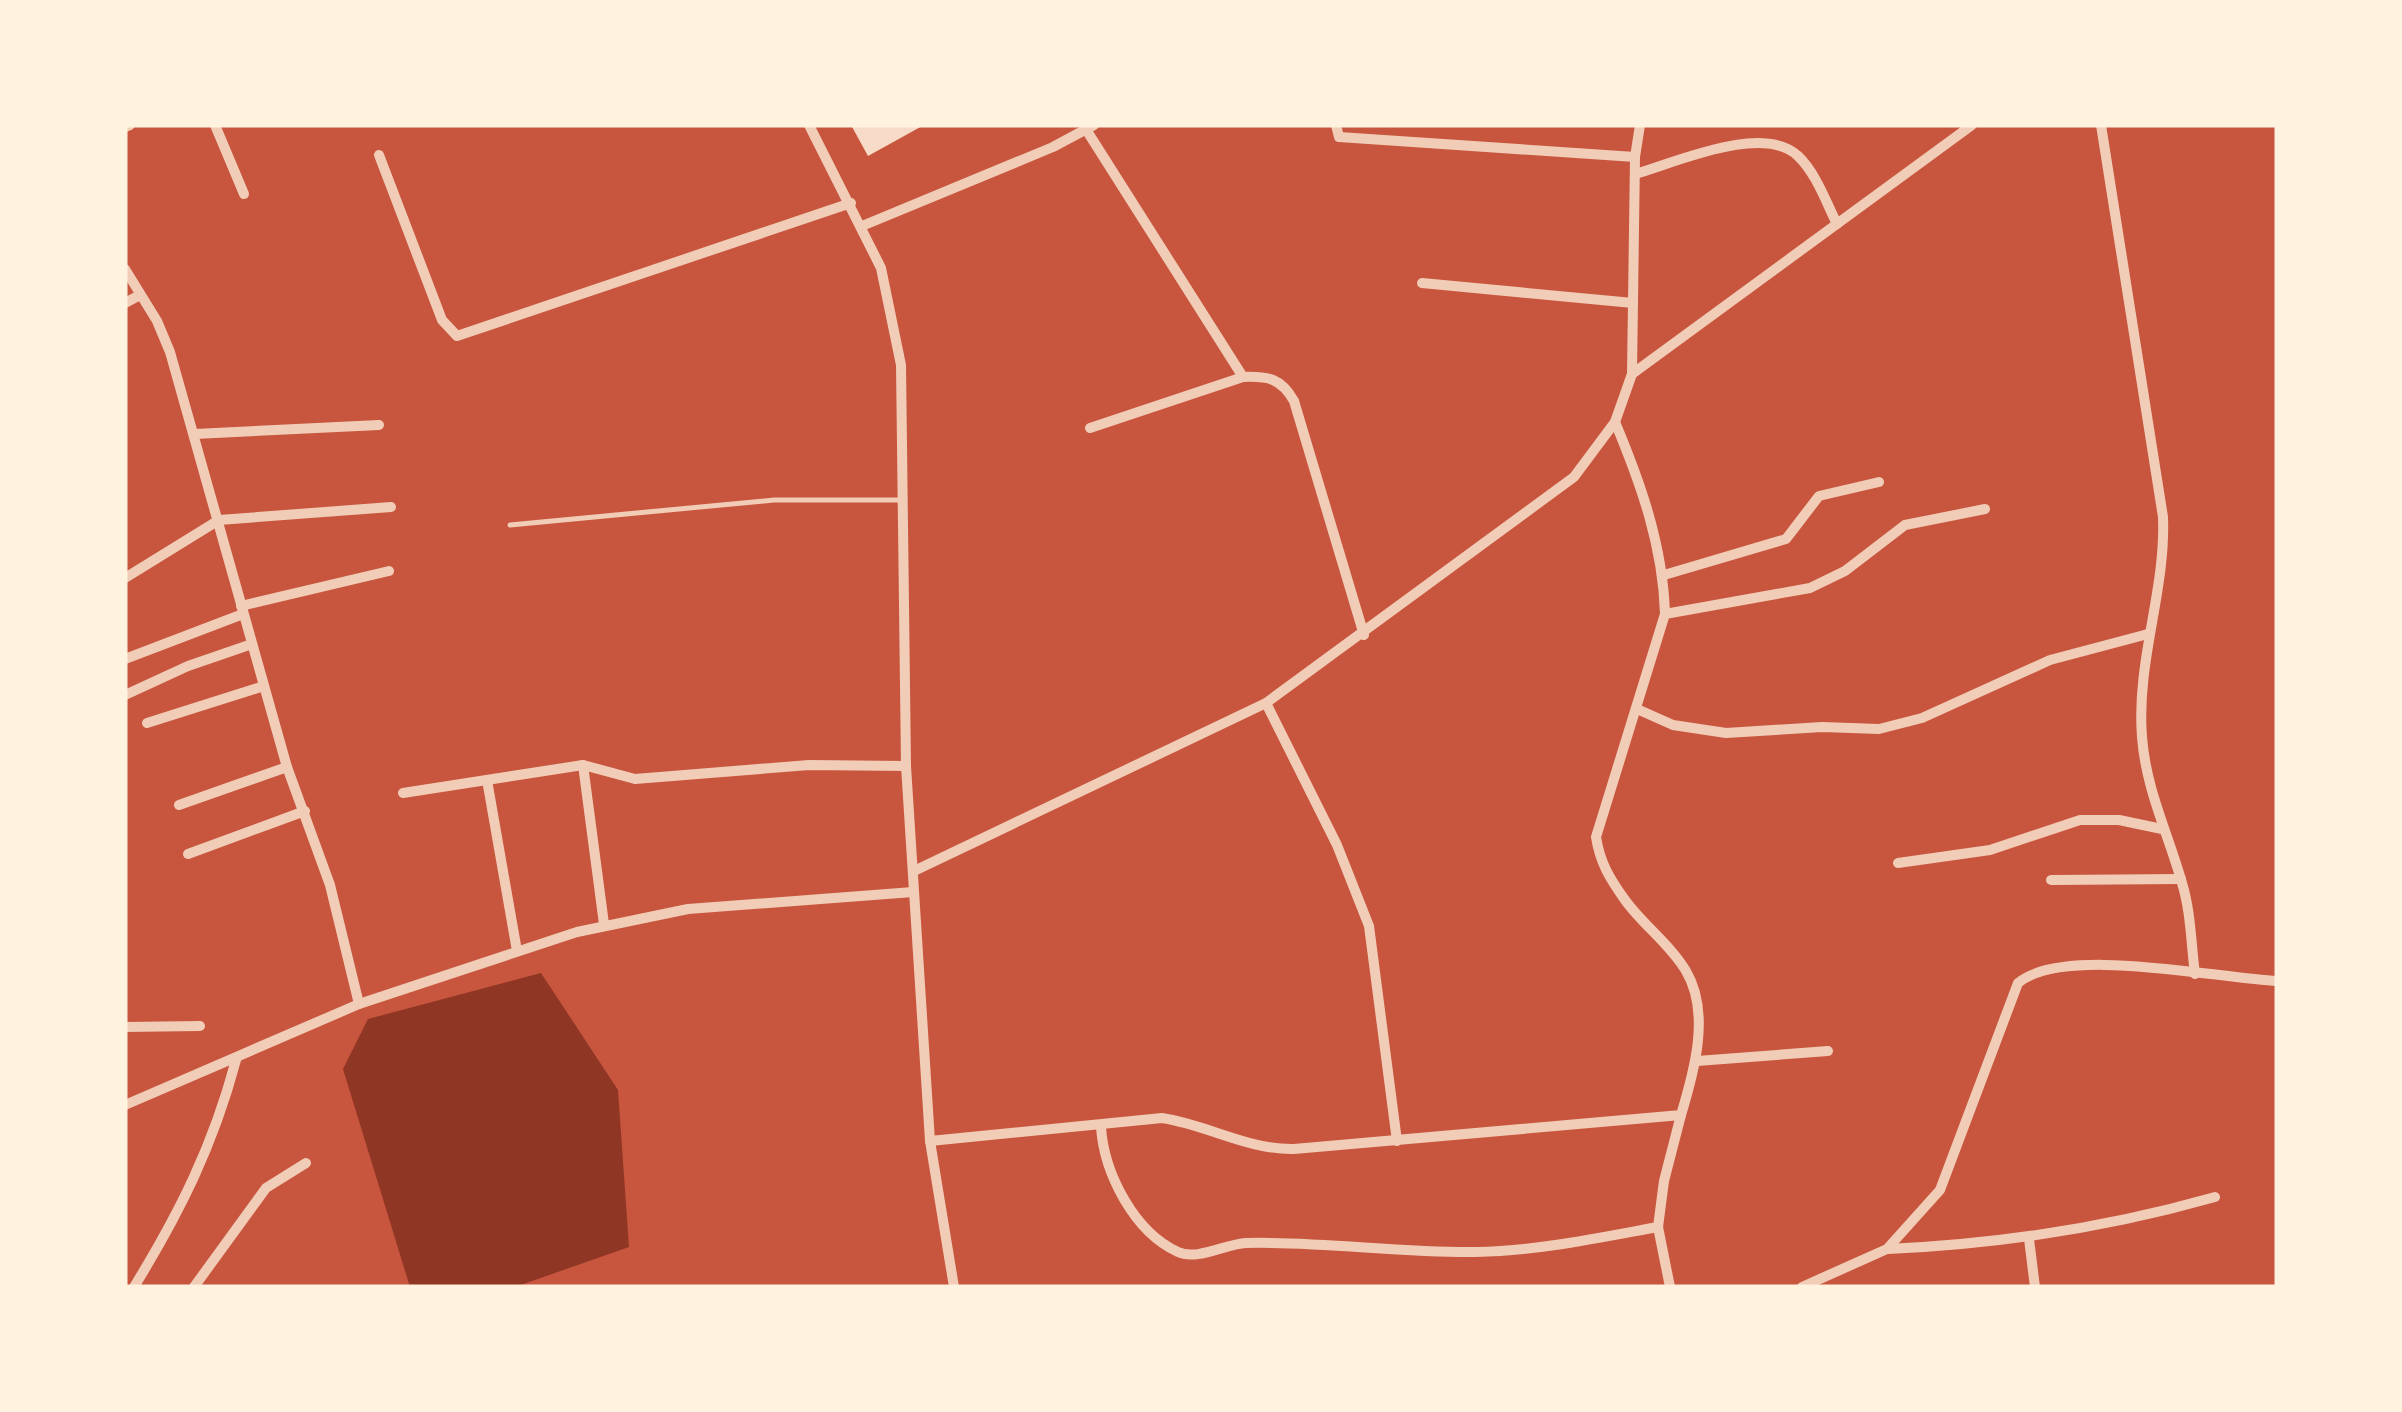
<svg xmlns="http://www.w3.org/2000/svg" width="2402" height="1412" font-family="'DejaVu Sans',sans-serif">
<rect width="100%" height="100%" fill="#c8553d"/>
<!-- water -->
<polygon fill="#8f3625" points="541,973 618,1090 629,1247 515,1287 410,1287 343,1069 368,1019"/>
<!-- building -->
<polygon fill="#f7dbc8" points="851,125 924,125 868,156"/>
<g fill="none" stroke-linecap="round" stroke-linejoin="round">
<!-- service -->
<polyline stroke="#f1ccb7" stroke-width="5" points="510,525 774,500 900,500"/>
<!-- minor -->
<g stroke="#f1ccb7" stroke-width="10">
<polyline points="215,125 244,194"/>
<polyline points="809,125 881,268 901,365 906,766 930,1141 954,1287"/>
<polyline points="1336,125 1339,137 1635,157"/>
<path d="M 2101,125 L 2163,517 C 2166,591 2136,661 2142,737 C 2146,790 2168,833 2182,883 C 2191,912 2191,944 2195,974"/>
<polyline points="125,127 130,125"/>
<polyline points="1087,131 1243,377"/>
<polyline points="379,155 442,320 457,336 851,203"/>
<path d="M 1635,174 C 1677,162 1763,123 1798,156 C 1816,173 1826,202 1837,224"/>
<polyline points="862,226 1053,147 1094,125"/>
<polyline points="125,269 157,321 170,352 287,767 330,885 359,1004"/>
<polyline points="1422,283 1633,303"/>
<polyline points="125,303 140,295"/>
<polyline points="1632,374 1972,125"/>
<path d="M 1615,422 C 1641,484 1663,546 1665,614 L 1810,588 L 1845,571 L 1905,525 L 1985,509"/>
<path d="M 1090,428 L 1243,377 C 1268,376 1281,378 1294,401 L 1364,635"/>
<polyline points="195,434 379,425"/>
<polyline points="1664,575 1786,539 1819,496 1879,482"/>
<polyline points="125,578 219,520 391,507"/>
<polyline points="241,606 389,571"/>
<polyline points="125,659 243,614"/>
<polyline points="125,695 188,666 252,644"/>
<polyline points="1266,703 1337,845 1369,926 1397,1141"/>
<polyline points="1637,709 1673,725 1726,733 1822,727 1879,729 1922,718 2050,660 2148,634"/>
<polyline points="147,723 264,686"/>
<polyline points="583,765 604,924"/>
<polyline points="487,780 517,951"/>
<polyline points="403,793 583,765 635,779 809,765 906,766"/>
<polyline points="179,805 287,767"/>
<polyline points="188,854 305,811"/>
<polyline points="1898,863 1990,850 2080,820 2119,820 2162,829"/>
<polyline points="914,871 1266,703 1574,477 1615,422 1632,374 1635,157 1640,125"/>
<polyline points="2051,880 2181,879"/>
<polyline points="125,1027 200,1026"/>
<polyline points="1697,1061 1828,1051"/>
<polyline points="125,1105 359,1004 577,932 688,909 913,892"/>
<path d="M 1101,1127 C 1104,1173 1134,1232 1178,1252 C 1197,1261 1225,1244 1246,1243 C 1322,1241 1399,1253 1476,1252 C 1537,1251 1598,1238 1658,1227 L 1664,1181 L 1681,1115"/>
<path d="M 930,1141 L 1162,1118 C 1208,1125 1248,1150 1294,1149 L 1681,1115 C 1694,1072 1711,1013 1686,971 C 1670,944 1643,925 1625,900 C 1610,879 1600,863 1596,837 L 1665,614"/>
<polyline points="1658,1227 1670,1287"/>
<polyline points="2029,1239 2035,1287"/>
<path d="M 1888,1249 C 2001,1244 2106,1228 2215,1197"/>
<path d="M 134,1287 C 180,1212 213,1146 236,1060"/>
<polyline points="194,1287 266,1188 306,1163"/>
<path d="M 1802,1287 L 1887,1249 L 1940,1190 L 2018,983 C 2064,945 2215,978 2277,981"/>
</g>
</g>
<!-- border -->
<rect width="2402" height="1412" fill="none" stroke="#fff3e0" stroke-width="255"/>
</svg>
